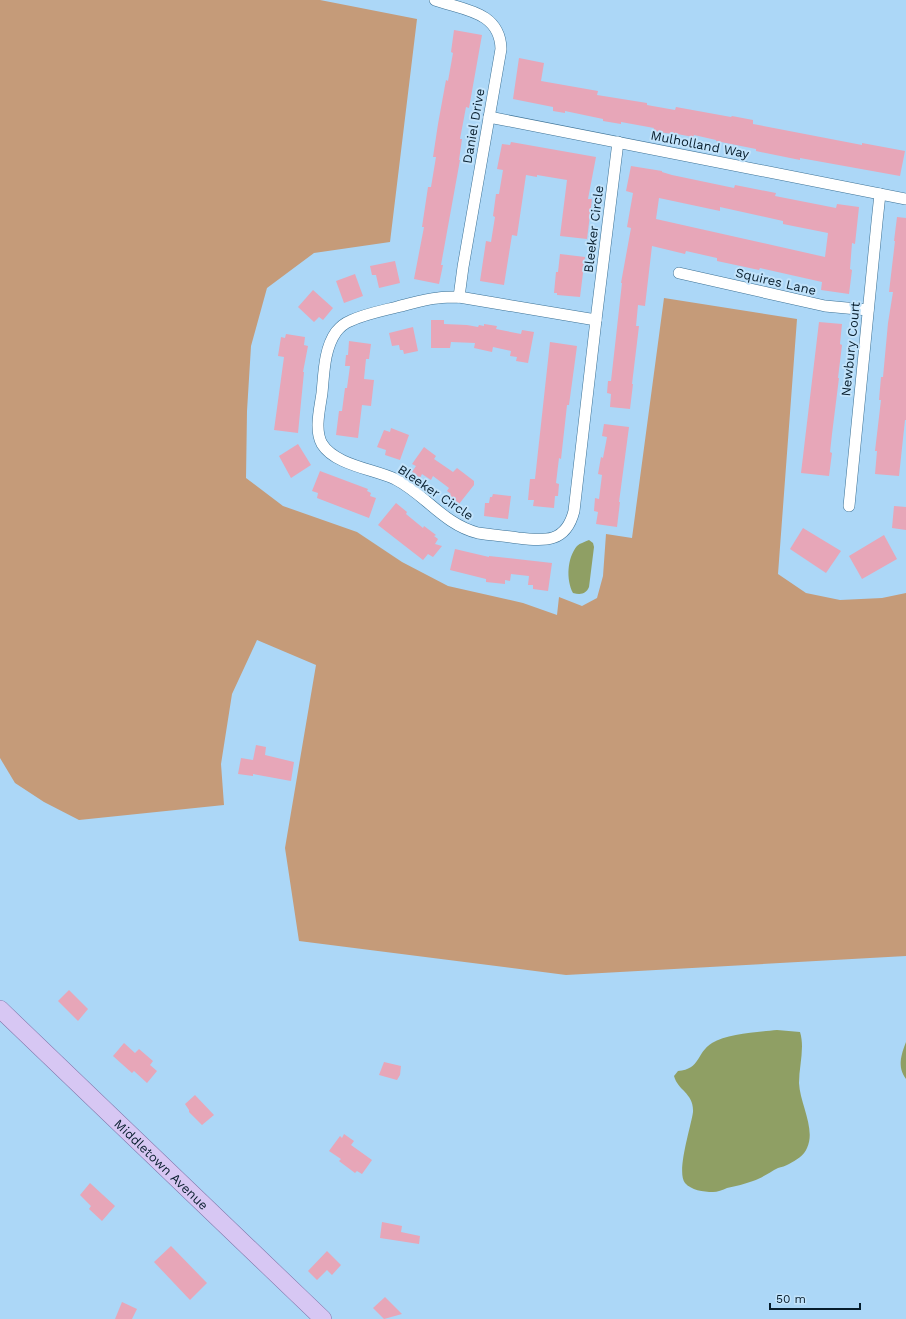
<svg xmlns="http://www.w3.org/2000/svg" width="906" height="1319" font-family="'Work Sans',sans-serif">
<rect width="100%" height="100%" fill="#acd7f7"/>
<!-- green -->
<polygon fill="#c59b79" points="0,0 320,0 417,19 390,242 314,253 267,288 251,346 247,411 246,478 283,506 357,532 402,562 448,586 523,603 557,615 559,597 582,606 597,598 603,576 606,534 632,538 664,298 797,319 778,574 806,593 840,600 882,598 906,593 906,956 566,975 299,941 285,848 316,665 257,640 232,694 221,764 224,805 79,820 44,802 15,783 0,758"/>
<!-- water -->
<g fill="#8f9f64">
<path d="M 589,540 L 593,543 L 594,547 L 589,587 C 586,594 581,595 573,593 C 566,580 567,558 577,546 C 580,543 585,542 589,540 Z"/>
<path d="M 777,1030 L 800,1032 C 805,1048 799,1066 799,1083 C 800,1104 816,1129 807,1148 C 804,1156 796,1160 789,1164 C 786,1166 781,1167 778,1168 C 770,1172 762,1178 753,1181 C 745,1184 736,1186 727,1188 C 723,1190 717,1192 713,1192 C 703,1192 691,1190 685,1183 C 676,1172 691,1127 693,1112 C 694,1093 678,1091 674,1076 L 678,1071 C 701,1069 696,1053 712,1043 C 727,1034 759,1032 777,1030 Z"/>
<path d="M 906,1042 L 906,1079 C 897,1067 901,1055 906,1042 Z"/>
</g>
<!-- building -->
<g fill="#e7a6b8" fill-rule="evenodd">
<polygon points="454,30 482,35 469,108 466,107 460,139 462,139 459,160 460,160 441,265 443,265 439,284 414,279 424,227 422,227 428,187 431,187 436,157 433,157 438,124 446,80 448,81 453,53 451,52"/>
<polygon points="519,58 544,63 541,81 598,91 597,95 647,103 647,105 675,110 676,107 731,117 732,116 753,120 753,124 862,145 862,143 905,151 900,176 800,158 800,160 756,151 756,149 716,141 716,140 694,135 693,137 672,133 672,134 653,131 654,128 621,122 621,124 603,121 603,119 565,111 565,113 553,111 553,107 513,99"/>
<polygon points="511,142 596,157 588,199 592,199 587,239 560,236 567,180 537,175 537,177 526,175 517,236 512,235 504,285 480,281 486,241 491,242 495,217 493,216 496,194 499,194 503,170 497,169 502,144 510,145"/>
<path d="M 631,166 L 662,171 L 662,172 L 672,175 L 734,188 L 735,185 L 776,193 L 775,196 L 836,208 L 837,204 L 859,207 L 855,244 L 852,243 L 850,269 L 852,270 L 849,294 L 821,290 L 822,282 L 760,268 L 759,270 L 717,261 L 717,258 L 686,251 L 685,254 L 652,246 L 645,306 L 638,305 L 636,326 L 639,326 L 632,384 L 633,384 L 630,409 L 610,407 L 611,394 L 607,393 L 608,381 L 611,381 L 622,283 L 621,283 L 631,228 L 627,227 L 633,193 L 626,191 ZM 659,198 L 720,211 L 720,207 L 783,221 L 783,224 L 828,233 L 825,257 L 656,219 Z"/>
<polygon points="897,217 906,218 906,420 905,420 899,476 875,474 877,451 875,451 881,400 879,400 881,377 883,377 888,323 893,292 889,292 895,241 894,241"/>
<polygon points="560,254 585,257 580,297 557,295 557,293 554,293 556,272 558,272"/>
<polygon points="395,261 400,283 379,288 376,275 372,275 370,266"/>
<polygon points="355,274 363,296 344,303 336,281"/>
<polygon points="313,290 333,308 323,320 319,317 314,322 298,307"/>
<polygon points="431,320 444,320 444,324 467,325 478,327 479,325 484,326 484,324 497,326 496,329 521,334 522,330 534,332 528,363 516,361 517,357 510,356 511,351 493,347 492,352 474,348 475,343 451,342 450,348 431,348"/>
<polygon points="819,322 842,324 840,344 842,345 838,378 839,378 832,434 830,452 832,453 829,476 801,473"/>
<polygon points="413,327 418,351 404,354 403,350 400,350 399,345 392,346 389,333"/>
<polygon points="286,334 305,337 304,345 308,346 303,372 304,372 298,433 274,430 284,357 278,356 281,337 285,338"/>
<polygon points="349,341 371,344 369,359 366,359 364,379 374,380 371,406 362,405 358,438 336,435 339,411 342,411 345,388 347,388 350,366 345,366 346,355 348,355"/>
<polygon points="550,342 577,346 569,405 567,405 561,459 559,458 556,483 559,484 558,496 555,496 554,508 533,506 534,500 528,500 530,479 535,479"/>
<polygon points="604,424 629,427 619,502 620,502 617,527 596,524 598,512 594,511 595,498 599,499 602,475 598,474 601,457 603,458 607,437 602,436"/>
<polygon points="391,428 409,435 400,460 385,455 386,450 377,447 384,430 390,432"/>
<polygon points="298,444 311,465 291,478 279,456"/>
<polygon points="424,447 436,456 434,459 453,472 457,468 474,481 474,485 459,504 449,496 451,494 447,491 449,488 433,476 431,480 422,474 420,478 412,472 416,466 412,464"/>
<polygon points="320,471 368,489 367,491 371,493 370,496 376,498 369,518 317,498 318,493 312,491"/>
<polygon points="493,494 511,496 508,519 484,516 485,503 489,503 490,497 492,497"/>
<polygon points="396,503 407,512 406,514 423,528 424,526 436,535 434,536 438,539 435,544 442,546 433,557 428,554 423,560 378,525"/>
<polygon points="894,506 906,507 906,530 892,528"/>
<polygon points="803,528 841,551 826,573 790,549"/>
<polygon points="884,535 897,559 862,579 849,556"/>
<polygon points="455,549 489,557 489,556 552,563 548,591 533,589 533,585 528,585 529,576 511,574 510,581 505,580 505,584 486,582 486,579 450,570"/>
<polygon points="256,745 266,747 265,755 294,762 291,781 253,774 253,776 238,774 241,758 253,760"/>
<polygon points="69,990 88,1009 78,1021 58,1001"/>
<polygon points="124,1043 135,1053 139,1049 153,1061 150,1065 157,1071 147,1083 134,1071 132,1073 113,1056"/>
<polygon points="384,1062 401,1066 400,1075 397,1080 379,1075"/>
<polygon points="195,1095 214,1115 202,1125 189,1112 189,1110 185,1104"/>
<polygon points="344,1134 354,1141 351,1145 372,1160 362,1174 357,1171 355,1173 339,1161 341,1159 329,1151 340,1136 342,1138"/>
<polygon points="90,1183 115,1206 102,1221 89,1209 91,1206 80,1195"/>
<polygon points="382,1222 402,1226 401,1232 420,1236 419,1244 380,1238"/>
<polygon points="171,1246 207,1283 190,1300 154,1262"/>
<polygon points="327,1251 341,1265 332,1275 327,1270 317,1280 308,1271"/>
<polygon points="385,1297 402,1314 384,1319 373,1308"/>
<polygon points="122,1302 137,1309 132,1319 115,1319"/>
</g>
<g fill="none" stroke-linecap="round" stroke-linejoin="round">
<defs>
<g id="minor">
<path d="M 435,0 C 463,10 500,11 501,49 L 463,267 L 459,297"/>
<polyline points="489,117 906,199"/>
<polyline points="679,273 825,306 868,310"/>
<path d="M 459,297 L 596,320 L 574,511 C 566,543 545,541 518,538 C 505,536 491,535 478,533 C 443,524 425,494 395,479 C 373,469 335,465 322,444 C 314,430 320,408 322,393 C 324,373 324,349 336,332 C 340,327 345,323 350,321 C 365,314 381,311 397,307 C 410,304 424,299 438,298 C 445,297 452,297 459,297 Z"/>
<polyline points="596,320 618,142"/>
<polyline points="849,506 877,222 880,194"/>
</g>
<g id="primary">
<path id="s1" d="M 0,1009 L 323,1319"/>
</g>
</defs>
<!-- minor casing -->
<use href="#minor" stroke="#3c7195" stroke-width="12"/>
<!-- primary casing -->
<use href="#primary" stroke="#7d73a8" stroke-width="18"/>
<!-- minor -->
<use href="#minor" stroke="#fff" stroke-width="11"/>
<!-- primary -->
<use href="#primary" stroke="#d7c7f3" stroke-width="17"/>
</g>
<g text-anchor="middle" stroke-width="4" stroke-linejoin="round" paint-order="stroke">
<!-- street labels -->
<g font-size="13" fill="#071d2c" stroke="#c2e3fb">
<text transform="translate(473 126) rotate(-80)" y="5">Daniel Drive</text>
<text transform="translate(700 144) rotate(11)" y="5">Mulholland Way</text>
<text transform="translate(593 229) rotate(-83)" y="5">Bleeker Circle</text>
<text transform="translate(776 281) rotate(13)" y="5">Squires Lane</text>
<text transform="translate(850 349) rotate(-84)" y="5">Newbury Court</text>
<text transform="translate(436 492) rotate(34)" y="5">Bleeker Circle</text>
<text dy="5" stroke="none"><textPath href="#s1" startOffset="224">Middletown Avenue</textPath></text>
</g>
</g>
<!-- scale -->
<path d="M770 1303v6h90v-6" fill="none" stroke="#071d2c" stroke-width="2"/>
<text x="776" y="1303" font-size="12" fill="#071d2c" stroke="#c2e3fb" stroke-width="3" paint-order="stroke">50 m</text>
</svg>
